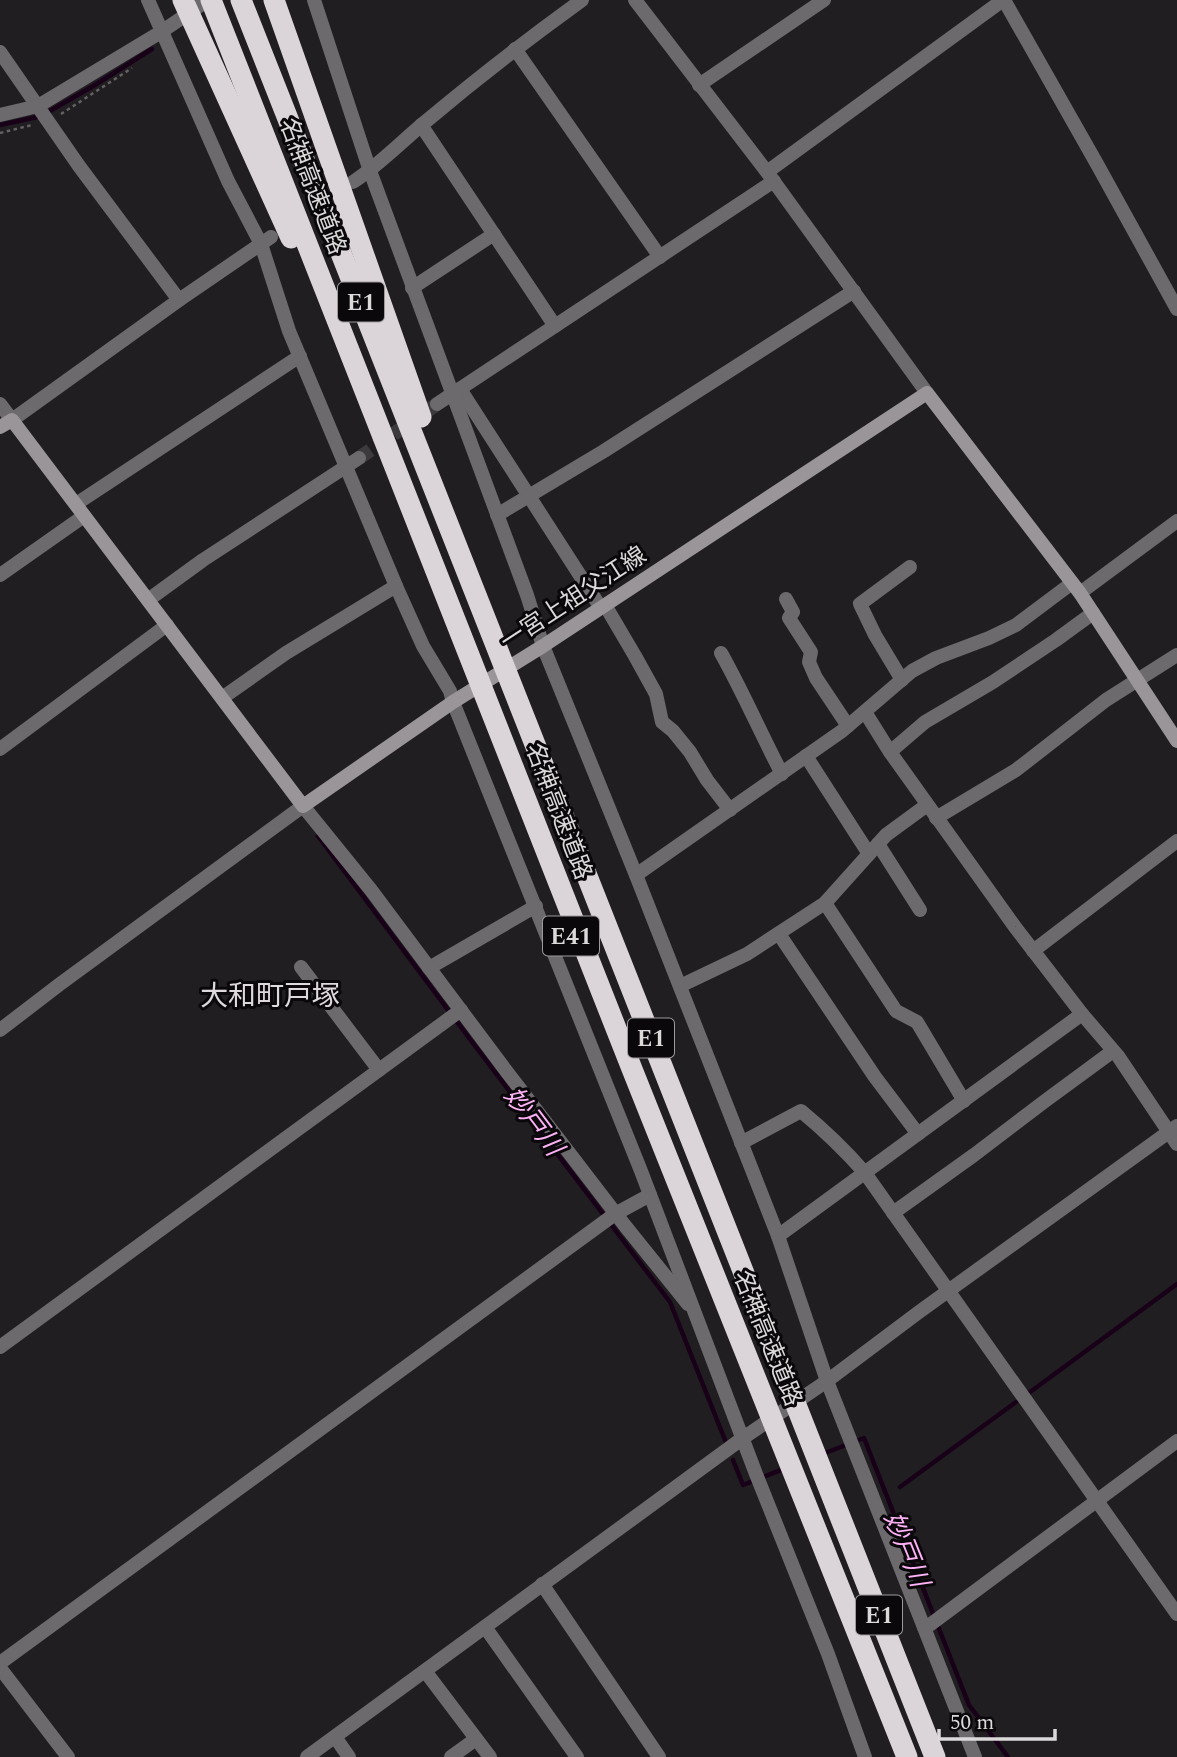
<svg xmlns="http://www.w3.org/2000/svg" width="1177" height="1757" font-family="Spectral,'Noto Sans JP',serif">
<rect width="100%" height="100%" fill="#211e21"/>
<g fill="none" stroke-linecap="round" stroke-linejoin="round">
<!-- stream -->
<g stroke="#180018" stroke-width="4.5">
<polyline points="50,111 95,85 152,49"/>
<polyline points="0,125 37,117"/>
<polyline points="318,836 466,1034 670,1302 727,1445"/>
<polyline points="1026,1395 1177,1284"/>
<polyline points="820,1455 864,1438 969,1705 1008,1757"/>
<polyline points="733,1460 743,1485 786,1468"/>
<polyline points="900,1487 1016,1402"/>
</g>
<!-- minor-tunnel -->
<polyline stroke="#3d3a3d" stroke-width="14" stroke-dasharray="14 7" stroke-linecap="butt" points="359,458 437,404"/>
<!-- path -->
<g stroke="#646163" stroke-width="2.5" stroke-dasharray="3.5 3.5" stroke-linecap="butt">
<polyline points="61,114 132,68"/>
<polyline points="0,133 32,125"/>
</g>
<!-- minor -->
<g stroke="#6c6a6c" stroke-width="14">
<polyline points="635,0 767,172 927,393"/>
<polyline points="1004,0 1097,164 1177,309"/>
<polyline points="515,49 660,257"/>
<polyline points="0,52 79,166 179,300"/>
<polyline points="699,85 824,0"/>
<polyline points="0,115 38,106 161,32 208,0"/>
<polyline points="421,125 555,326"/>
<polyline points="767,172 1003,0"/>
<polyline points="412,288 494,234"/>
<polyline points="460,389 601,608"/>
<polyline points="437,404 774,181"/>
<polyline points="76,504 300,356"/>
<polyline points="497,515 604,451 854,291"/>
<polyline points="0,575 84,516"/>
<polyline points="1080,593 1177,521"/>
<polyline points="786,599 793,612 789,618 811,652 809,662 816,678 848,726"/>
<polyline points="148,600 203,560 359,458"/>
<polyline points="605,605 635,656 656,694 662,722 673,731 690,752 707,780 730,810"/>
<path d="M 721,653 C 743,692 761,734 782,774"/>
<polyline points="902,680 875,635 860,604 910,567"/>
<polyline points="222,698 286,653 396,586"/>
<polyline points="453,702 641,1171 756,1474 828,1654 865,1757"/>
<polyline points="865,712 890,752 1015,927 1082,1014 1118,1056 1177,1144"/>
<polyline points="0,749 167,625"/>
<polyline points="890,752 925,722 993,682 1056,640 1093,613"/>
<polyline points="806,756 869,854"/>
<polyline points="936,818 1016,770 1106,700 1177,655"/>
<polyline points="878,844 920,910"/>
<polyline points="636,875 842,731 912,671 936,658 989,638 1016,625 1072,583"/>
<polyline points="825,903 896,1011 917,1022 964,1101"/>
<polyline points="779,934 875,1077 918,1134"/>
<polyline points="1033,951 1177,841"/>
<polyline points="301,967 379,1070"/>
<polyline points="429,968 536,906"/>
<polyline points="680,986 747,954 825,903 886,835 927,805"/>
<polyline points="0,1030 60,984 303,806 371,890 507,1072 626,1227 688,1304"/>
<path d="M 741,1143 L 801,1111 C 824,1130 845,1150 865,1173 L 1177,1614"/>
<polyline points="893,1213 974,1155 1045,1101 1113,1051"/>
<polyline points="778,1236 1082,1014"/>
<polyline points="0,1347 461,1010"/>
<polyline points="542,1584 659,1757"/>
<polyline points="485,1627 577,1757"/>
<polyline points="924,1627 931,1624 1177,1441"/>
<polyline points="0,1663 615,1214 650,1195"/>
<polyline points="0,1668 68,1757"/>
<polyline points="425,1671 490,1757"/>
<polyline points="335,1737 349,1757"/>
<polyline points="307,1757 743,1438 827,1381 919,1312 1177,1126"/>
<polyline points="451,1757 476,1739"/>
</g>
<!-- tertiary -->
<g stroke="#6c6a6c" stroke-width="14">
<polyline points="148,0 228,181 261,244 289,331 396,586 423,646 450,691 453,702"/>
<polyline points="314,0 370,171 527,595 543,646 636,875 778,1236 827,1381 975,1757"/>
<path d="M 353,182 C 379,165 400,143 424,123 C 475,80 528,39 582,0"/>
<polyline points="0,404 12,420 179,300 271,237"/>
</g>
<!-- secondary -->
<polyline stroke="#999598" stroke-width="14" points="0,427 12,420 303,806 453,702 543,646 927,393 1080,593 1177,741"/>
<!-- motorway -->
<g stroke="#dbd5da" stroke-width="21">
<polyline points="183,0 291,238"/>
<polyline points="211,0 632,1069 907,1757"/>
<polyline points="241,0 935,1757"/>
<polyline points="274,0 421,417"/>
</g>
</g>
<g text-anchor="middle" stroke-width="6" stroke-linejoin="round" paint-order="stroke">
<!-- shield labels -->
<g fill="#0a080a" stroke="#9d9a9c" stroke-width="2">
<rect x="338" y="282.5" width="46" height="39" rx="5"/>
<rect x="543" y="916.5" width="56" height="39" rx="5"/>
<rect x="628" y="1018.5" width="46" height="39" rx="5"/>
<rect x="856" y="1595.5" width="46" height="39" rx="5"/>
</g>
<g font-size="23" font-weight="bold" fill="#dcd9db">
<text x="361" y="310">E1</text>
<text x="571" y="944">E41</text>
<text x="651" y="1046">E1</text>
<text x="879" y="1623">E1</text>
</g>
<!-- street labels -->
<g font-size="24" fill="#dcd9db" stroke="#0a080a">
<text transform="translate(313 186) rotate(69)" y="8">名神高速道路</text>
<text transform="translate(573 598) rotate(-33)" y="8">一宮上祖父江線</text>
<text transform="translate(559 811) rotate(69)" y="8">名神高速道路</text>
<text transform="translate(768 1338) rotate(68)" y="8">名神高速道路</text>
</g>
<!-- water labels -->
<g font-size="26" font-style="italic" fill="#ffb2f7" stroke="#0a080a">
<text transform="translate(534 1121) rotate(53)" y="9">妙戸川</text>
<text transform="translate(907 1549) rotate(68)" y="9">妙戸川</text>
</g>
<!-- quarter labels -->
<g font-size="28" fill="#ded9dd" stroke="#0a080a">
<text x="270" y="1005">大和町戸塚</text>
</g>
</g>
<!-- scale -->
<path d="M939 1729v10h116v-10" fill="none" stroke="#dcd9db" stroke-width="3.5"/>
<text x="950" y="1729" font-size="21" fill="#dcd9db" stroke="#0a080a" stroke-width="5" paint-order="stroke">50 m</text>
</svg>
